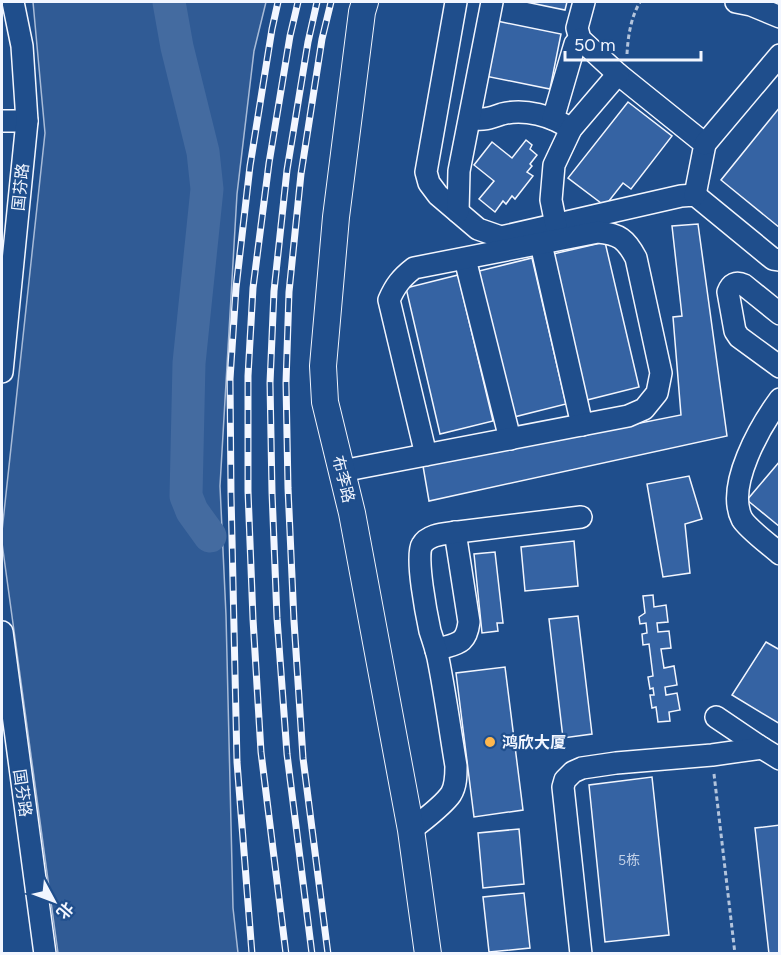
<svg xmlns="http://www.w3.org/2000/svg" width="781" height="955" font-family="Figtree,'Noto Sans SC',sans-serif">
<rect width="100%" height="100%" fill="#1f4e8c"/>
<!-- green -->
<polygon fill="#305b95" stroke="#a8bbd7" stroke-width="1.5" points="33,2 266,2 254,51 237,194 220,486 226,615 233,908 238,953 58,953 2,543 2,531 45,133"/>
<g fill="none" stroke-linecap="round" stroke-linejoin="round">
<!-- river -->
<polyline stroke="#446ba0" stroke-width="33" points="169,2 177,47 203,152 207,189 189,363 186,496 192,511 210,536"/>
</g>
<!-- building -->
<g fill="#3563a3" stroke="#f2f6ff" stroke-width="1.5">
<polygon points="526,2 567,2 565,10"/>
<polygon points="497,21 561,34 550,89 485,76"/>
<polygon points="628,102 672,136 631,189 623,183 605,206 568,178"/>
<polygon points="780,107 780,228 721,180"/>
<polygon points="526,140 532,145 530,149 537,155 530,164 532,166 527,172 533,176 515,199 512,196 506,204 503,201 495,212 479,199 494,181 474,165 492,142 512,158"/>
<polygon points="698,224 727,436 429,501 423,466 681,415 673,317 682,316 672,226"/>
<polygon points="605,242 639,387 587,400 553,254"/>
<polygon points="532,258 566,404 514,417 479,271"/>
<polygon points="458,275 493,421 440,434 406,288"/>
<polygon points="780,461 780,527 747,500"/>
<polygon points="689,476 702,519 685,524 690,573 663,577 647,484"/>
<polygon points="574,541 578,586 525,591 521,547"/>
<polygon points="495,552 503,623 497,623 498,631 482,633 474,554"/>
<polygon points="653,595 654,607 666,605 668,622 657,623 658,632 669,631 671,648 661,649 664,668 674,666 677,685 665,687 666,695 677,693 680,710 669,712 670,721 658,722 656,707 652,708 650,695 654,695 653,688 650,689 648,677 653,676 649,644 643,645 642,634 647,633 646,623 640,624 639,617 645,613 643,596"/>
<polygon points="578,616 592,734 563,738 549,619"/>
<polygon points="766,642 780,650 780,724 732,695"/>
<polygon points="505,667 523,810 474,817 456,673"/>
<polygon points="652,777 669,935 605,942 589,785"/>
<polygon points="780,825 780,954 769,954 755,828"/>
<polygon points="519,829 524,884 483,888 478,833"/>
<polygon points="524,893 530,948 489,952 483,897"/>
</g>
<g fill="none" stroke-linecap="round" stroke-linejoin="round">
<defs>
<g id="minor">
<polyline points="456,2 426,172 429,183 438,195 478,229 501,237 681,196 695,195 773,259 780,260"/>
<polyline points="584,2 577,28 580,39 618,74 705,144 695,195"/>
<polyline points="736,2 751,5 780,17"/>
<path d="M 470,118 C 482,121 491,118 502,114 C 525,108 552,116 571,129"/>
<polyline points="553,119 572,54 575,44 580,39"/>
<polyline points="2,121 27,121"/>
<polyline points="705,144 780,55"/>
<polyline points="458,212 459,171 492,2"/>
<polyline points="556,225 551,200 554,165 571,129 618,74"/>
<polyline points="541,244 582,425"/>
<polyline points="465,259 510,439"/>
<path d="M 780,314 L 744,285 C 736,281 731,284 728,292 L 735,331 L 739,337 L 780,367"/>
<polyline points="2,372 27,121 22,46 13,2"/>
<path d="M 780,399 C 761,425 725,486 742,519 C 748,529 770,545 780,554"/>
<path d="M 342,471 L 628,416 L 644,409 L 657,393 L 661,373 L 636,258 C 626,239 619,234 598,232 L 414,268 C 401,278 395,286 389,300 L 426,455"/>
<polyline points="2,632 45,954"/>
<path d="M 436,650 C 456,643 466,646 469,622 L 455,532"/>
<polyline points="716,717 762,748"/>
<path d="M 411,830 C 422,821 443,806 451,794 C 456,786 456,776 456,766 C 450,730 445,693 438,658 C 436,649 433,640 430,631 C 427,617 415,556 422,545 C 427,536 440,534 450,533 L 581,517"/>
<polyline points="581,954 563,787 565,780 573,772 582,768 616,763 712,755 762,748 780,759"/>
</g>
<polyline id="major" points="365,2 362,12 336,217 323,366 325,402 352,513 411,830 428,954"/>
</defs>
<!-- minor casing -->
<use href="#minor" stroke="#f2f6ff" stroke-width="24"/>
<!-- major casing -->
<use href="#major" stroke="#f2f6ff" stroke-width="28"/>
<!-- path -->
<g stroke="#b3c4dc" stroke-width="3" stroke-dasharray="4.5 3" stroke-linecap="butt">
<path d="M 627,54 C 628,36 631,17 640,2"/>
<polyline points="714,774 735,954"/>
</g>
<!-- minor -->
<use href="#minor" stroke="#1f4e8c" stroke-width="21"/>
<!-- major -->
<use href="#major" stroke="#1f4e8c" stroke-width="26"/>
<defs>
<g id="rail">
<polyline points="252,954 237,762 231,494 230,379 236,288 250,166 272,29 278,2"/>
<polyline points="286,954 261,752 253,619 248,491 248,376 253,288 269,163 290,36 298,2"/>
<polyline points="312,954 287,754 277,618 272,492 270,383 274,291 287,170 308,42 317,2"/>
<polyline points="328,954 303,758 294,621 288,488 286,383 289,292 301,174 322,39 331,2"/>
</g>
</defs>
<!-- rail casing -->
<use href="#rail" stroke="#f2f6ff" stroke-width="7"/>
<!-- rail -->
<use href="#rail" stroke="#1f4e8c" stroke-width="4.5" stroke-dasharray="14" stroke-linecap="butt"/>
</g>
<!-- markers -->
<circle fill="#ffb74d" stroke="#1f4e8c" stroke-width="2" cx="490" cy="742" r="6"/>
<g text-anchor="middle" stroke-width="4.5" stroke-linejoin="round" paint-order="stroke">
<!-- number labels -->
<g font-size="14" fill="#c3d1e8">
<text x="629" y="865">5栋</text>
</g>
<!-- street labels -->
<g font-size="16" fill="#f2f6ff" stroke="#1f4e8c">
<text transform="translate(20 187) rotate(-84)" y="6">国芬路</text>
<text transform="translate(344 479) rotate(76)" y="6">布李路</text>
<text transform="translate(23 793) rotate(82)" y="6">国芬路</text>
</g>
<!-- poi labels -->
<g font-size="16" font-weight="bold" fill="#f2f6ff" stroke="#1f4e8c" text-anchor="start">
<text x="502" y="748">鸿欣大厦</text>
</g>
</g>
<!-- border -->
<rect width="781" height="955" fill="none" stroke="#f2f6ff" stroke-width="6"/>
<!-- north arrow -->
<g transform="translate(54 901) rotate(131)" stroke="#1f4e8c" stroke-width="4.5" paint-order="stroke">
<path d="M0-4.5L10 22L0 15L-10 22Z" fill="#f2f6ff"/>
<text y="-9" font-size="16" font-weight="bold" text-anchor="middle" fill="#f2f6ff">北</text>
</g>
<!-- scale -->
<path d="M565 51v9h136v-9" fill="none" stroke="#f2f6ff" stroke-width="3"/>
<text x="574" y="51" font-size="18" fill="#f2f6ff" stroke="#1f4e8c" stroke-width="4.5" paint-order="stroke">50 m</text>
</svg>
